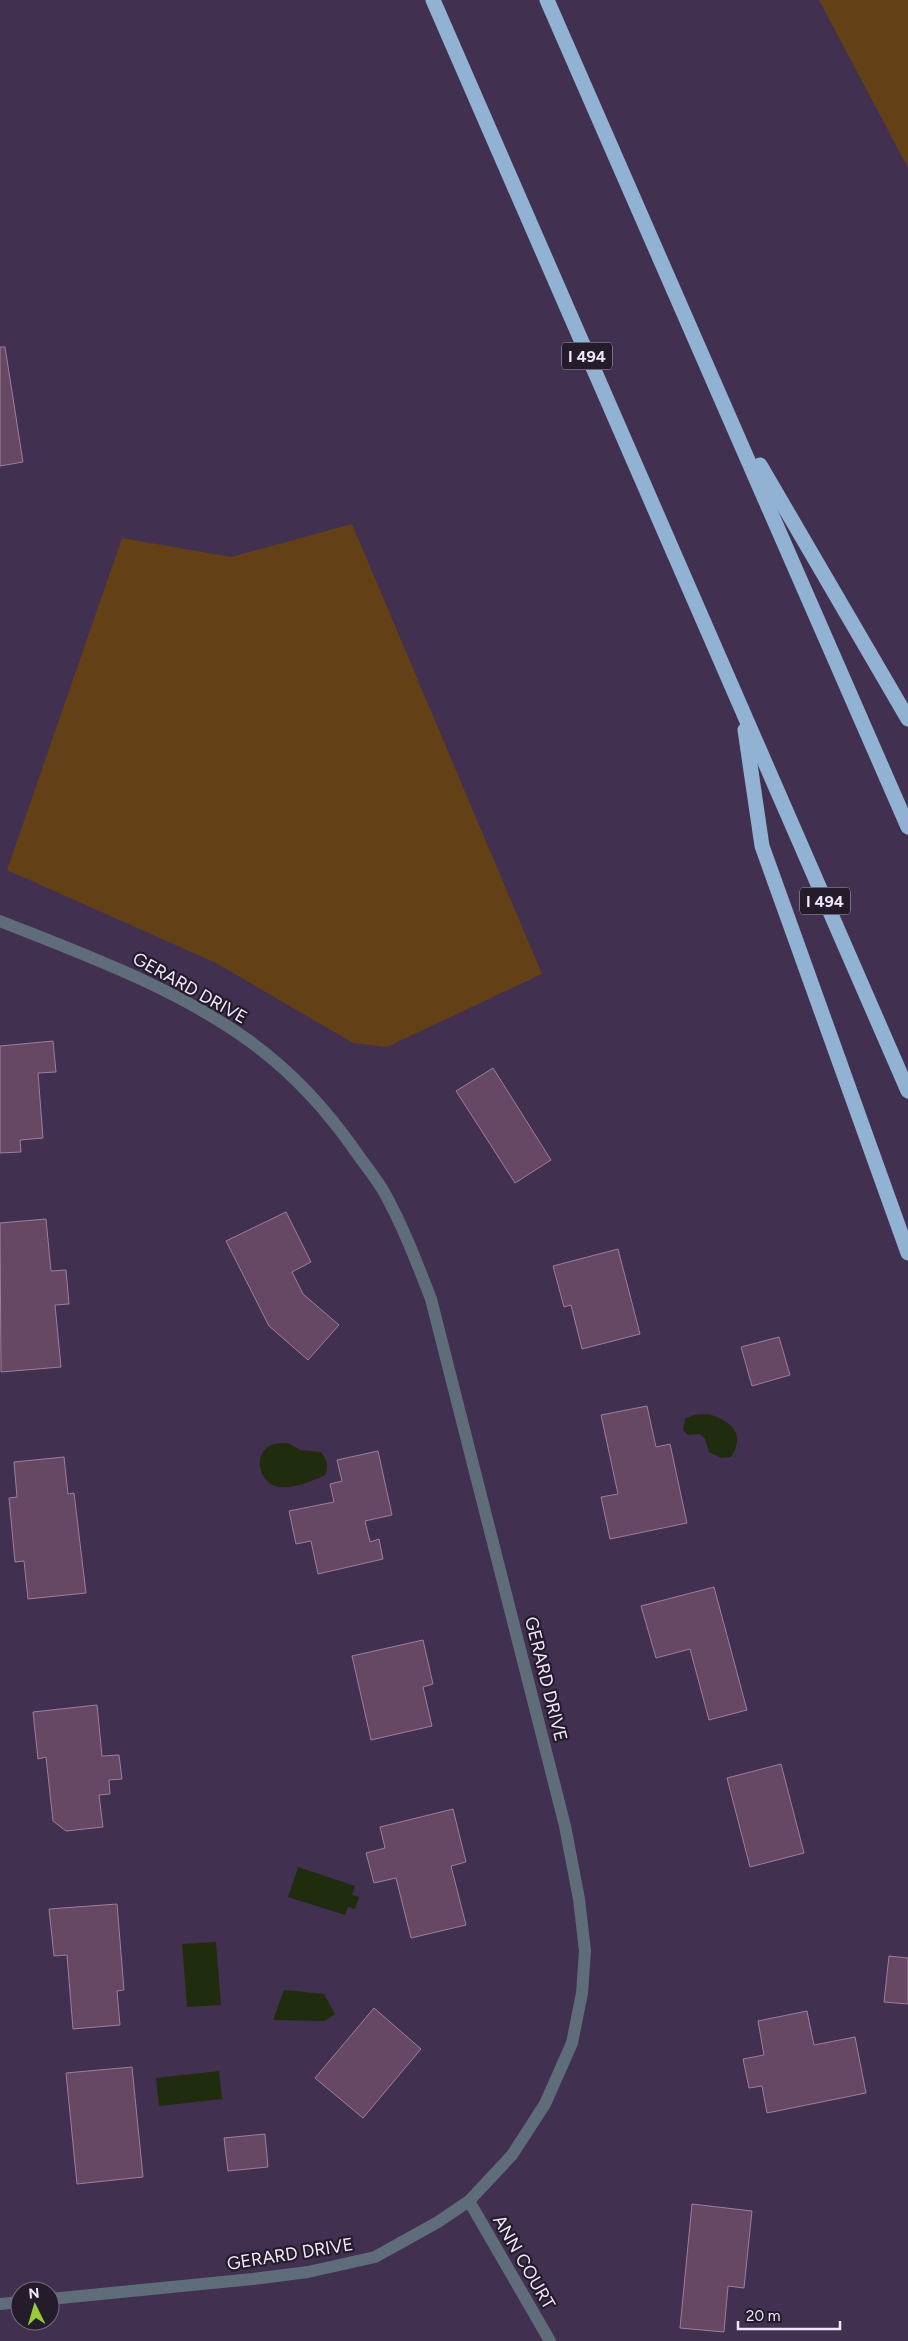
<svg xmlns="http://www.w3.org/2000/svg" width="908" height="2341" font-family="Figtree,sans-serif">
<rect width="100%" height="100%" fill="#413050"/>
<!-- green -->
<g fill="#634015">
<polygon points="819,0 908,0 908,168"/>
<polygon points="352,524 542,974 387,1047 353,1043 216,963 7,870 122,538 231,557"/>
</g>
<!-- water -->
<g fill="#202c0e">
<path d="M 708,1414 C 730,1420 747,1434 731,1457 L 721,1458 L 709,1452 L 705,1439 L 700,1434 L 688,1435 L 683,1430 L 685,1419 L 694,1415 Z"/>
<path d="M 288,1443 L 300,1450 L 321,1452 C 327,1460 329,1466 325,1475 C 313,1481 288,1491 275,1486 C 259,1480 254,1456 268,1447 C 273,1443 281,1443 288,1443 Z"/>
<polygon points="298,1867 355,1886 352,1895 359,1897 355,1909 348,1907 345,1915 288,1897"/>
<polygon points="216,1942 221,2005 187,2007 182,1944"/>
<polygon points="284,1990 324,1994 335,2014 325,2021 273,2020"/>
<polygon points="219,2071 222,2099 159,2106 156,2078"/>
</g>
<!-- building -->
<g fill="#664865" stroke="#9e7e9c">
<polygon points="0,347 5,347 23,462 0,466"/>
<polygon points="53,1041 56,1072 38,1073 43,1138 20,1140 21,1152 0,1153 0,1046"/>
<polygon points="493,1068 551,1160 515,1183 456,1091"/>
<polygon points="286,1212 311,1262 292,1272 303,1294 339,1325 308,1360 269,1326 226,1241"/>
<polygon points="46,1219 51,1271 66,1270 69,1304 55,1305 61,1367 1,1372 0,1223"/>
<polygon points="618,1249 640,1334 582,1349 571,1305 564,1307 553,1266"/>
<polygon points="779,1337 790,1375 752,1386 741,1347"/>
<polygon points="647,1406 656,1447 670,1444 687,1523 610,1539 601,1497 618,1494 601,1415"/>
<polygon points="378,1451 392,1515 365,1521 370,1542 379,1539 383,1559 318,1574 311,1541 296,1544 289,1511 334,1502 330,1484 342,1481 337,1460"/>
<polygon points="64,1457 68,1494 74,1493 86,1593 28,1599 24,1561 15,1562 9,1498 17,1497 14,1462"/>
<polygon points="714,1587 747,1710 709,1720 690,1649 656,1658 641,1606"/>
<polygon points="423,1640 433,1684 423,1687 432,1726 371,1740 352,1656"/>
<polygon points="97,1705 102,1756 119,1755 122,1779 109,1780 110,1794 99,1795 103,1827 66,1831 53,1821 46,1757 38,1759 33,1712"/>
<polygon points="781,1764 804,1853 750,1867 727,1778"/>
<polygon points="453,1809 466,1862 451,1866 466,1925 411,1938 396,1878 374,1883 366,1853 385,1848 380,1827"/>
<polygon points="117,1904 124,1990 117,1991 120,2025 73,2029 67,1955 54,1956 49,1909"/>
<polygon points="889,1956 908,1958 908,2004 884,2002"/>
<polygon points="374,2008 421,2049 363,2118 315,2078"/>
<polygon points="807,2011 814,2045 855,2037 866,2093 767,2113 762,2086 749,2088 743,2059 764,2055 758,2021"/>
<polygon points="132,2067 143,2177 77,2184 66,2073"/>
<polygon points="265,2134 268,2167 228,2171 224,2138"/>
<polygon points="692,2204 752,2211 744,2288 728,2286 724,2332 680,2328"/>
</g>
<g fill="none" stroke-linecap="round" stroke-linejoin="round">
<!-- street -->
<g stroke="#5f6c79" stroke-width="12">
<path d="M 0,921 C 85,955 174,987 248,1040 C 290,1070 327,1110 356,1152 C 365,1165 376,1178 384,1192 C 403,1226 417,1263 431,1299 L 565,1826 L 579,1899 L 585,1951 L 582,1993 L 572,2043 L 545,2104 L 512,2155 L 469,2201 L 438,2222 L 375,2257 L 308,2272 L 253,2279 L 50,2299"/>
<polyline points="469,2201 550,2341"/>
<polyline points="0,2304 20,2302"/>
</g>
<!-- highway -->
<g stroke="#91b2d2" stroke-width="15">
<polyline points="433,0 908,1091"/>
<polyline points="547,0 908,827"/>
<polyline points="760,465 908,719"/>
<polyline points="745,730 762,846 908,1253"/>
</g>
</g>
<g text-anchor="middle" stroke-width="4.5" stroke-linejoin="round" paint-order="stroke">
<!-- shield labels -->
<g fill="#241c2b" stroke="#b4abbe" stroke-width="1">
<rect x="562" y="342.5" width="50" height="27" rx="4"/>
<rect x="800" y="887.5" width="50" height="27" rx="4"/>
</g>
<g font-size="16" font-weight="bold" fill="#f2e8fd">
<text x="587" y="362">I 494</text>
<text x="825" y="907">I 494</text>
</g>
<!-- street labels -->
<g font-size="18" fill="#f2e8fd" stroke="#241c2b">
<text transform="translate(190 988) rotate(29)" y="6">GERARD DRIVE</text>
<text transform="translate(546 1679) rotate(76)" y="6">GERARD DRIVE</text>
<text transform="translate(290 2254) rotate(-9)" y="6">GERARD DRIVE</text>
<text transform="translate(524 2262) rotate(60)" y="6">ANN COURT</text>
</g>
</g>
<!-- north arrow -->
<g transform="translate(35 2306) rotate(355)"><circle r="24" fill="#241c2b" stroke="#766e7f"/>
<path d="M0-4L9 19L0 12L-9 19Z" fill="#96cc3a"/>
<text y="-8" font-size="14" font-weight="bold" text-anchor="middle" fill="#f2e8fd">N</text>
</g>
<!-- scale -->
<path d="M738 2321v8h102v-8" fill="none" stroke="#f2e8fd" stroke-width="2.5"/>
<text x="746" y="2321" font-size="15" fill="#f2e8fd" stroke="#241c2b" stroke-width="4" paint-order="stroke">20 m</text>
</svg>
